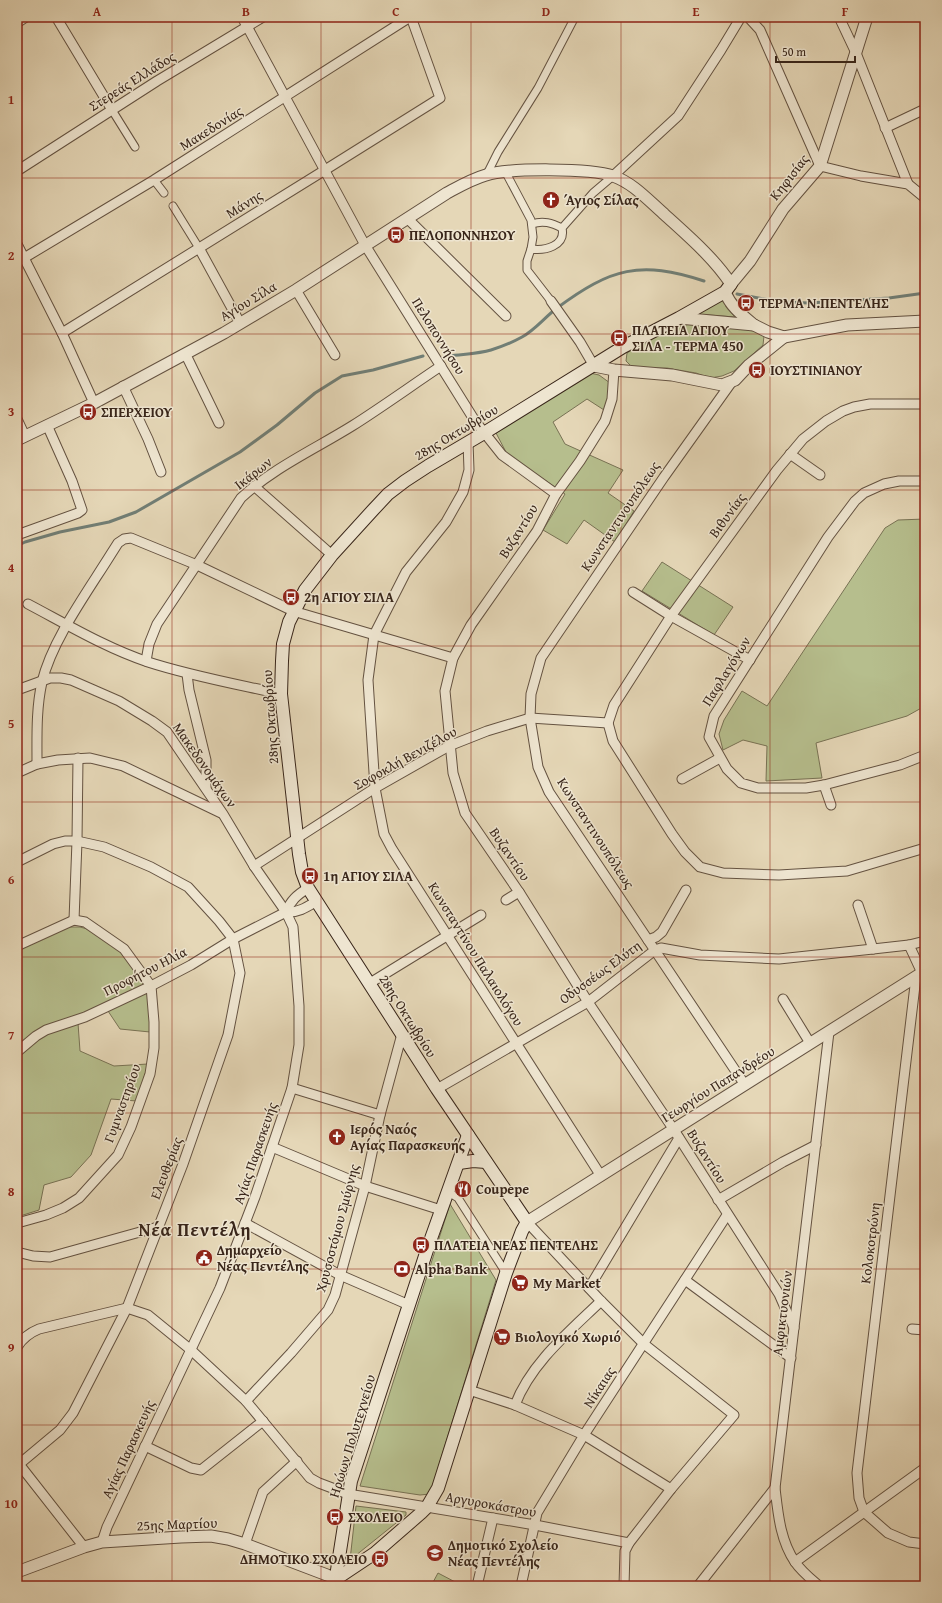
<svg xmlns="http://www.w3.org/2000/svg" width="942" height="1603" font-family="'Gentium Book Plus',serif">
<rect width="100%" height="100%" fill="#e5d7b7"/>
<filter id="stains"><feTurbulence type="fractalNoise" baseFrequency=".005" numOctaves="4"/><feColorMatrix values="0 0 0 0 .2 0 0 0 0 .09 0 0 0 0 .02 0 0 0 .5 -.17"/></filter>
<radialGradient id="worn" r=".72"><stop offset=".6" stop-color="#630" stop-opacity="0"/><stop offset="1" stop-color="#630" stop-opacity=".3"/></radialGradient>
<!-- green -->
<g fill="#b6be8d" stroke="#787254">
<polygon points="724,298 726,307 735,317 696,314"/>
<polygon points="690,324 757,330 764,336 763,345 734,371 722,376 710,378 696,373 667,368 633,368 626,361 627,353 656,334 668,329"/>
<polygon points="590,373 599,375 610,383 610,395 604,410 587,399 553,422 565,444 623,470 608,493 634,511 615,542 584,520 567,544 543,530 565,494 507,454 496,433"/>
<polygon points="925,519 925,706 907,716 816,743 822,778 766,781 767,746 743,740 723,750 719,734 724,720 742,691 767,706 885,528 898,520"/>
<polygon points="662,562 733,607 714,635 642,591"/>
<polygon points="65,927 80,927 102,933 119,944 146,982 150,994 150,1032 120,1029 108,1011 78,1023 80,1051 114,1066 148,1064 137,1101 111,1099 91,1155 71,1177 44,1185 39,1210 17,1217 17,951"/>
<polygon points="450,1204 496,1280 430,1494 420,1495 360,1486"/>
<polygon points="356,1506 406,1512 406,1515 350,1560"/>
<polygon points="438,1573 459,1584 458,1586 431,1586"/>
</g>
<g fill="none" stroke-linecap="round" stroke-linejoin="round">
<!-- stream -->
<g stroke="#717e75" stroke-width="3">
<polyline points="737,294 781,302 809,303 889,298 925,293"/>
<path d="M 449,356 C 462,354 478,354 491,350 C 501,347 513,342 522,337 C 535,330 545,317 557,308 C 611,268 640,260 704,281"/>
<polyline points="17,546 25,542 60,532 109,522 136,512 240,452 277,425 315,393 342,376 373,370 423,356"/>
</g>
<defs>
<g id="pedestrian">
<polyline points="112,110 135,147"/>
<polyline points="505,171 531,220 533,237 531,249"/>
<polyline points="487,174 498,152 538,88 575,17"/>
<polyline points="154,180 164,193"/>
<polyline points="173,206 199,248"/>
<path d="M 532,224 C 543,220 552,223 562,228"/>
<path d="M 551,301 L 527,270 L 527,261 L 531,249 C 545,251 566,246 562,228 L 593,193 L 613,176"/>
<polyline points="448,1192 458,1198 506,1273"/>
</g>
<g id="minor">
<polyline points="56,17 112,110"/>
<polyline points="242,17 365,245 475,421 502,455 556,494"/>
<polyline points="748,17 760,30 820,166 861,176 908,184 925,198"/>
<polyline points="839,17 856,53 908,184"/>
<polyline points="17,23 26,17"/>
<polyline points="885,128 925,109"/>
<polyline points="17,171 157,81 263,17"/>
<polyline points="613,176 678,116 721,50 741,17"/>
<polyline points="407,218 506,316"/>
<polyline points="17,244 62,333 94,403"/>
<polyline points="199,248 240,323"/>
<polyline points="24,258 154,180 410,17"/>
<polyline points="296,290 335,355"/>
<polyline points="551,301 580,342 594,366"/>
<polyline points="62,333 325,170 440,98 411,17"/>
<polyline points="186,355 219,423"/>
<polyline points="614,370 612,399 605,421 580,461 556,494 537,531 471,625 453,658 445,691 453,773 465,813 519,892 588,1002 674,1130 779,1294 794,1328"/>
<polyline points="731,383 664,477 541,658 531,694 530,718 538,767 549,792 745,1085"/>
<polyline points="123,386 148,439 161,472"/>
<polyline points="17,419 25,436"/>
<polyline points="468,442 469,470 463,492 446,522 406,572 374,635 368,680 375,788 384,834 392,849 601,1176"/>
<polyline points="790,454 820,475"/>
<polyline points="925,481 899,481 884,484 864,493 855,501 828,537 714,716 709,737 727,769 741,783 758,788 806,788 824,785 900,765 925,755"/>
<polyline points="254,486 332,555"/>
<polyline points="17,535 78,513 82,510 72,481 47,425"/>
<polyline points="633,592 671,616 750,660"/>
<path d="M 28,604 C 66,624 106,648 148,662 C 191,676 236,684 281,694"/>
<path d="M 146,661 L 149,644 L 157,624 L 241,498 C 273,468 315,449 352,426 C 382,407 411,386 441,366"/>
<polyline points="187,674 189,690 206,760 206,788"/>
<polyline points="17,690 50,678 61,678 71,680 119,701 152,721 167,732 223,814 254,866 286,912 293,927 299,1006 299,1045 292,1088 255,1197 220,1288 107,1527 102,1542"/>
<polyline points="608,723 614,705 671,616 777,470 803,439 826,421 843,411 854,407 870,404 925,404"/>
<polyline points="608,723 613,741 672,834 685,852 700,867 723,873 779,875 847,871 925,848"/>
<path d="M 37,764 C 37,736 36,709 42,682 C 52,640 88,591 111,554 L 118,543 L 124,539 L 131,538 L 197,565 L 293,611 L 453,658"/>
<polyline points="17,773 37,764 58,760 90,758 123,766 221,813"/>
<polyline points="682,779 720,758"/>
<polyline points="824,785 831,805"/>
<polyline points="17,862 53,844 65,841 77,841 104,847 151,867 188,887 219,921 233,939 240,973 228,1035 183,1164 127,1308 73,1413 60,1430 17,1466"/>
<polyline points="254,866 375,788 449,746 487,731 530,718 608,723"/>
<polyline points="506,900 519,892"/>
<polyline points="858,905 873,949"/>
<path d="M 286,912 C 291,900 297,895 308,888"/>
<polyline points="74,920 77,841 78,758"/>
<polyline points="648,940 656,937 662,932 686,890"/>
<polyline points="909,945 922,973"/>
<polyline points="17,946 74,920 85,922 124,949 151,986 154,1022 154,1048 150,1074 131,1127 118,1155 79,1198 63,1208 46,1215 21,1222"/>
<polyline points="916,977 857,1473 859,1498 864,1512 888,1533 909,1542 925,1544"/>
<polyline points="370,983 481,915"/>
<polyline points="783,999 810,1043"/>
<path d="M 17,1052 L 36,1036 L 46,1030 L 85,1017 L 151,986 L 191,965 L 233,939 L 286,912 C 298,913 307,907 317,901"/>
<polyline points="292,1088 380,1115"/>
<polyline points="437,1089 588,1002 655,950 661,948 700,955 779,959 873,949 909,945 925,941"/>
<polyline points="272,1147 365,1186 441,1210"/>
<polyline points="718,1200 783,1162 816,1145"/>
<polyline points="527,1222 601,1301 644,1344 734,1415 671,1489 629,1543 625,1551 624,1586"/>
<polyline points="245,1223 340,1275 409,1305"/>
<polyline points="17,1252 33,1256 50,1257 158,1227"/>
<polyline points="685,1280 791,1358"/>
<polyline points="589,1288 679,1138"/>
<polyline points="127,1308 148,1315 191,1350 246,1401 310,1478 319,1483 348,1494 535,1525 629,1543"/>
<polyline points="912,1329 925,1330"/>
<path d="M 17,1347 C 22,1339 29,1333 39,1329 L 127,1308"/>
<polyline points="469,1390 515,1405 584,1435 671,1489"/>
<polyline points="246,1401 291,1353 328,1310 335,1295 365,1186 380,1115 402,1034"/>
<path d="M 515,1405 C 531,1363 569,1332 601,1301"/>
<polyline points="145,1446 191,1468 201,1470 263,1421"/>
<polyline points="19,1464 84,1547"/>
<polyline points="245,1544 263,1492 297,1461"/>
<polyline points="795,1562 925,1468"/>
<polyline points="477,1586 493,1518"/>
<polyline points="521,1586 537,1513 584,1435 727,1215"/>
<polyline points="698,1586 775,1488"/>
<path d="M 819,1586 C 811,1579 801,1571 795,1562 C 780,1540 778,1513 775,1488 L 829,1032"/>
</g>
<g id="tertiary">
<path d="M 725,292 C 731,307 742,315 754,325"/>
<polyline points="679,318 754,325 768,332 784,337 847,325 925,321"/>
<polyline points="594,366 614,370 672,375 722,385 735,380 749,365 784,337"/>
<path d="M 17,440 L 94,403 L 224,333 L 296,290 L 447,193 C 460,186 472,179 486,175 C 508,168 591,168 613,176 C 633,183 648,200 664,214 C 688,236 713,257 731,284 L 750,261 L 783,209 L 820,166 L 867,17"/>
<polyline points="527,1222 925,971"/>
<polyline points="17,1572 84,1547 102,1542 181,1537 211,1536 228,1539 245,1544 327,1575 336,1579"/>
</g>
<g id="secondary">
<polyline points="459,1163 473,1161 486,1162"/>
<polyline points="336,1579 375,1553 421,1513 427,1507 438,1488 506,1273 522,1231 527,1222 437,1089 308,888 302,872 299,854 281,694 282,661 283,644 289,622 305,590 332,555 373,510 388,494 405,481 428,466 484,433 623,347 679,318 725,292 731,284"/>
<polyline points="335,1583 351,1481 428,1247 468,1135"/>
</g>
</defs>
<!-- pedestrian casing -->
<use href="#pedestrian" stroke="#645241" stroke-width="9"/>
<!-- minor casing -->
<use href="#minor" stroke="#645241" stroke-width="11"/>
<!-- tertiary casing -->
<use href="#tertiary" stroke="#645241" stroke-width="13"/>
<!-- secondary casing -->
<use href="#secondary" stroke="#39261a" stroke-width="14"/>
<!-- pedestrian -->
<use href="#pedestrian" stroke="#eee5d0" stroke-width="7"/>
<!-- minor -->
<use href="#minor" stroke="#eee5d0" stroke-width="9"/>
<!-- tertiary -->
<use href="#tertiary" stroke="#eee5d0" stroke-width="11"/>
<!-- secondary -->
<use href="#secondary" stroke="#eee5d0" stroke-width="12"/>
</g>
<!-- grid -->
<path fill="none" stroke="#8f2418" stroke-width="1" stroke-opacity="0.55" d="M 172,17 L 172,1586M 321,17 L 321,1586M 471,17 L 471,1586M 621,17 L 621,1586M 770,17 L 770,1586M 17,178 L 925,178M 17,334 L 925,334M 17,490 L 925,490M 17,646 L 925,646M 17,802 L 925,802M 17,957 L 925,957M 17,1113 L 925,1113M 17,1269 L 925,1269M 17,1425 L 925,1425"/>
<!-- icons -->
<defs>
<symbol id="church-disc" viewBox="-11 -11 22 22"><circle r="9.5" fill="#8f2418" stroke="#eee5d0"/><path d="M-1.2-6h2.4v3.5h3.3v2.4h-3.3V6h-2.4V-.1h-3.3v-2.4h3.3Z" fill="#fff"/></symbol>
<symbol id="bus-disc" viewBox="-11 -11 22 22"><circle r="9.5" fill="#8f2418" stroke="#eee5d0"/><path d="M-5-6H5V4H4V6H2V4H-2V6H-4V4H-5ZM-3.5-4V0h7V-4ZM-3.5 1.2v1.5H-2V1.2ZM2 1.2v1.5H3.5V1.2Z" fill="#fff"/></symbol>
<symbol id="restaurant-disc" viewBox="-11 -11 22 22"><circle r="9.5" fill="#8f2418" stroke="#eee5d0"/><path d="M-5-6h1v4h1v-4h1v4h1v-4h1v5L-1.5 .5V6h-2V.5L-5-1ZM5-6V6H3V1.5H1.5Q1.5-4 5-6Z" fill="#fff"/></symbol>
<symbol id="civic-disc" viewBox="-11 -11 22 22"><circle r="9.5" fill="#8f2418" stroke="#eee5d0"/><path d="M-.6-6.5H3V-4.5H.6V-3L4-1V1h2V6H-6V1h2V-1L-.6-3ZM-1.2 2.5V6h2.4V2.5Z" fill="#fff"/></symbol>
<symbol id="bank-disc" viewBox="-11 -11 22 22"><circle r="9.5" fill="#8f2418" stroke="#eee5d0"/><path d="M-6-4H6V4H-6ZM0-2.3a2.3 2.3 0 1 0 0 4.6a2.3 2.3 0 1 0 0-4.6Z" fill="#fff"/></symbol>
<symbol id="supermarket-disc" viewBox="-11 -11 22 22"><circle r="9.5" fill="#8f2418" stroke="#eee5d0"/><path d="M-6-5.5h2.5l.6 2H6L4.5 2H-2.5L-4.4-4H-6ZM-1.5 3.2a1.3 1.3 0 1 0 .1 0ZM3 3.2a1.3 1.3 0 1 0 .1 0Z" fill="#fff"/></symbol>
<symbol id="school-disc" viewBox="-11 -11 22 22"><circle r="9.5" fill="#8f2418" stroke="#eee5d0"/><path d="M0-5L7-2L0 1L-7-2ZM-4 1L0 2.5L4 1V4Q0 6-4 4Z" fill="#fff"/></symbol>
</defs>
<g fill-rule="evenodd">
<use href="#church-disc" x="541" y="190" width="20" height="20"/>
<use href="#bus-disc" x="386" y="225" width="20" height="20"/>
<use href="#bus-disc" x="736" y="293" width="20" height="20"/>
<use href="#bus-disc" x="609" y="328" width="20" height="20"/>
<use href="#bus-disc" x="747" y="360" width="20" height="20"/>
<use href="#bus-disc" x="78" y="402" width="20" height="20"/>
<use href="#bus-disc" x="281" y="587" width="20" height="20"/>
<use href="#bus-disc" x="300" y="866" width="20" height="20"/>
<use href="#church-disc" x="327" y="1127" width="20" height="20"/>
<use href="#restaurant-disc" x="453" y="1179" width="20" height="20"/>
<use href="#bus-disc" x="411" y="1235" width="20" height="20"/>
<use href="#civic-disc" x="194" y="1248" width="20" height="20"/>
<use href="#bank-disc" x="392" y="1259" width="20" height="20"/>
<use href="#supermarket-disc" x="510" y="1273" width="20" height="20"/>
<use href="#supermarket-disc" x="492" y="1327" width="20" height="20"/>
<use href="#bus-disc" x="325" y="1507" width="20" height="20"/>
<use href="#school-disc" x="425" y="1543" width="20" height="20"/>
<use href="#bus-disc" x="370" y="1549" width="20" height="20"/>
</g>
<g text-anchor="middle" stroke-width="3" stroke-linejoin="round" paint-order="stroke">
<!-- street labels -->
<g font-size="14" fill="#39261a" stroke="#eee5d0">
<text transform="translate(132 81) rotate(-32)" y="5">Στερεάς Ελλάδος</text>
<text transform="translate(211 128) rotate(-32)" y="5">Μακεδονίας</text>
<text transform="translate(789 177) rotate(-52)" y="5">Κηφισίας</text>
<text transform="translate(244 204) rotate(-32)" y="5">Μάνης</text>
<text transform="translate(248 301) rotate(-31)" y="5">Αγίου Σίλα</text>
<text transform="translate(439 336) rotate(58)" y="5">Πελοποννήσου</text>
<text transform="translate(456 432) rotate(-31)" y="5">28ης Οκτωβρίου</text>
<text transform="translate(253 473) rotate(-38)" y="5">Ικάρων</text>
<text transform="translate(727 515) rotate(-54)" y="5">Βιθυνίας</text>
<text transform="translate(620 516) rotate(-56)" y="5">Κωνσταντινουπόλεως</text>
<text transform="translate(518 531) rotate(-58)" y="5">Βυζαντίου</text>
<text transform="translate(726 671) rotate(-58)" y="5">Παφλαγόνων</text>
<text transform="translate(270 717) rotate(-94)" y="5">28ης Οκτωβρίου</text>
<text transform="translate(405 758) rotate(-29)" y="5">Σοφοκλή Βενιζέλου</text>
<text transform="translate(205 765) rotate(55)" y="5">Μακεδονομάχων</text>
<text transform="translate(596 833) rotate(57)" y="5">Κωνσταντινουπόλεως</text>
<text transform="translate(510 854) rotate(56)" y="5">Βυζαντίου</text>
<text transform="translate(476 954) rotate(58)" y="5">Κωνσταντίνου Παλαιολόγου</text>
<text transform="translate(145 971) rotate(-27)" y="5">Προφήτου Ηλία</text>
<text transform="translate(600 972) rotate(-36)" y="5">Οδυσσέως Ελύτη</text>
<text transform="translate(408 1016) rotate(58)" y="5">28ης Οκτωβρίου</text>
<text transform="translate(718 1084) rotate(-32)" y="5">Γεωργίου Παπανδρέου</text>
<text transform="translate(122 1103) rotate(-70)" y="5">Γυμναστηρίου</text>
<text transform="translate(255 1153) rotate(-71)" y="5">Αγίας Παρασκευής</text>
<text transform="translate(707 1156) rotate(58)" y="5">Βυζαντίου</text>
<text transform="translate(166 1168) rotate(-69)" y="5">Ελευθερίας</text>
<text transform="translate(337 1228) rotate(-75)" y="5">Χρυσοστόμου Σμύρνης</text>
<text transform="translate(870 1243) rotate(-83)" y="5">Κολοκοτρώνη</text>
<text transform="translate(782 1313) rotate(-83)" y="5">Αμφικτυονιών</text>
<text transform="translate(599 1387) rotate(-57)" y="5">Νίκαιας</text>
<text transform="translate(352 1436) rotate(-73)" y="5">Ηρώων Πολυτεχνείου</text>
<text transform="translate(128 1449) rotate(-65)" y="5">Αγίας Παρασκευής</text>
<text transform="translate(491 1504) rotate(10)" y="5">Αργυροκάστρου</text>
<text transform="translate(177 1524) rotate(-2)" y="5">25ης Μαρτίου</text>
</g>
<!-- poi labels -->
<g font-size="14" font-weight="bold" fill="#39261a" stroke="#eee5d0" text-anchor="start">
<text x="564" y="205">Άγιος Σίλας</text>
<text x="409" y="240">ΠΕΛΟΠΟΝΝΗΣΟΥ</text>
<text x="759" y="308">ΤΕΡΜΑ Ν.ΠΕΝΤΕΛΗΣ</text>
<text x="632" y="335">ΠΛΑΤΕΙΑ ΑΓΙΟΥ<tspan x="632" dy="16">ΣΙΛΑ - ΤΕΡΜΑ 450</tspan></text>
<text x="770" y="375">ΙΟΥΣΤΙΝΙΑΝΟΥ</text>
<text x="101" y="417">ΣΠΕΡΧΕΙΟΥ</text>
<text x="304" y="602">2η ΑΓΙΟΥ ΣΙΛΑ</text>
<text x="323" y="881">1η ΑΓΙΟΥ ΣΙΛΑ</text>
<text x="350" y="1134">Ιερός Ναός<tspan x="350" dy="16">Αγίας Παρασκευής</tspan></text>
<text x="476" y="1194">Coupepe</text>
<text x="434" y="1250">ΠΛΑΤΕΙΑ ΝΕΑΣ ΠΕΝΤΕΛΗΣ</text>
<text x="217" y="1255">Δημαρχείο<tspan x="217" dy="16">Νέας Πεντέλης</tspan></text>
<text x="415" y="1274">Alpha Bank</text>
<text x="533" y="1288">My Market</text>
<text x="515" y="1342">Βιολογικό Χωριό</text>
<text x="348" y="1522">ΣΧΟΛΕΙΟ</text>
<text x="448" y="1550">Δημοτικό Σχολείο<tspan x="448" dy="16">Νέας Πεντέλης</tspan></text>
<text x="367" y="1564" text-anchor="end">ΔΗΜΟΤΙΚΟ ΣΧΟΛΕΙΟ</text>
</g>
<!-- district labels -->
<g font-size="18" font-weight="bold" letter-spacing="1" fill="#39261a" stroke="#eee5d0">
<text x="195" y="1236">Νέα Πεντέλη</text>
</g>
</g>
<!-- margin -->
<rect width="942" height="1603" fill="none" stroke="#e5d7b7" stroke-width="44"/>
<!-- scale -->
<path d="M776 56v6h79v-6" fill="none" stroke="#39261a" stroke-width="2"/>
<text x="782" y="56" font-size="12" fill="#39261a" stroke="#eee5d0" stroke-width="3" paint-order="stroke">50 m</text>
<rect x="22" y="22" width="898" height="1559" fill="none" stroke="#8f2418" stroke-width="1.5"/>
<g font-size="13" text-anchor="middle" font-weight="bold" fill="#8f2418">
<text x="97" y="16">A</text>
<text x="246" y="16">B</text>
<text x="396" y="16">C</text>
<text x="546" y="16">D</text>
<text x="696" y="16">E</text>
<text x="845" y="16">F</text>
<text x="11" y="104">1</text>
<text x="11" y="260">2</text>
<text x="11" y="416">3</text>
<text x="11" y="572">4</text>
<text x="11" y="728">5</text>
<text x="11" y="884">6</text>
<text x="11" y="1040">7</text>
<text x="11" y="1196">8</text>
<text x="11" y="1352">9</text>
<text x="11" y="1508">10</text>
</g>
<rect width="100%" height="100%" filter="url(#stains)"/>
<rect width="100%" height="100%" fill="url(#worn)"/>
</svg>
